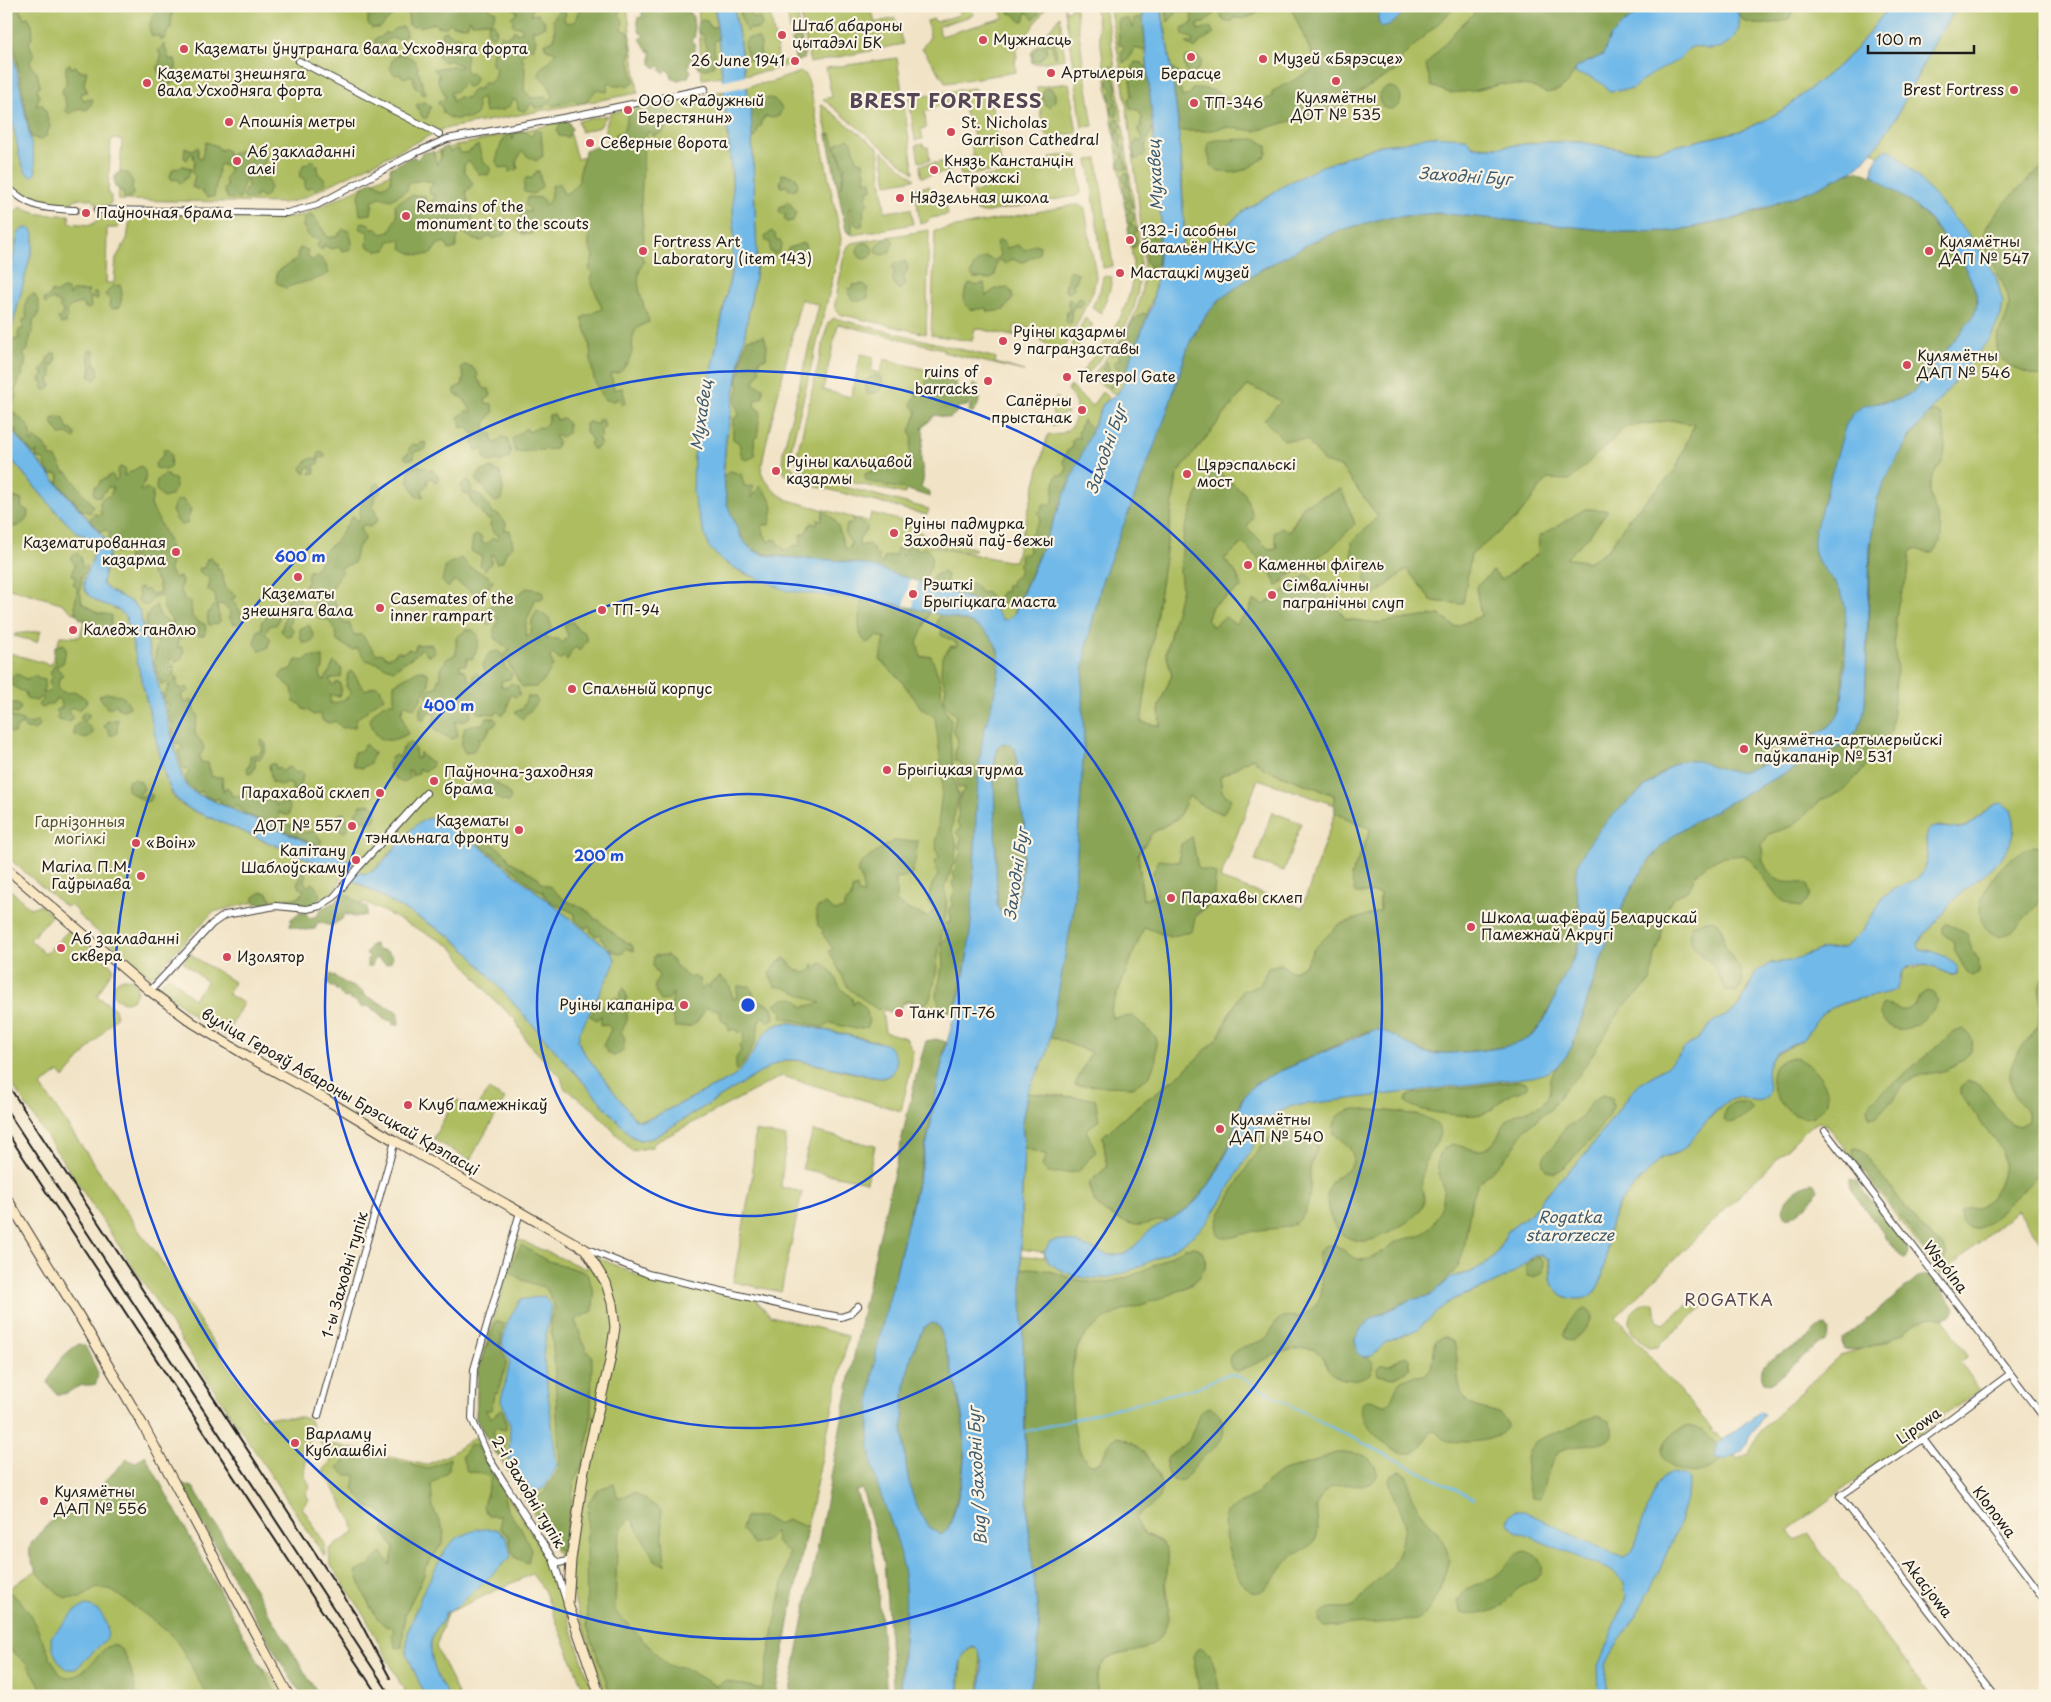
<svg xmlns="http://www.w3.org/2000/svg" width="2051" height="1702" font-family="'Playpen Sans',sans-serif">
<rect width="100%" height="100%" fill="#fcf5e5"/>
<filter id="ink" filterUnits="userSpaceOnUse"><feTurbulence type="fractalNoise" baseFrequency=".02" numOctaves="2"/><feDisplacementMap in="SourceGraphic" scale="10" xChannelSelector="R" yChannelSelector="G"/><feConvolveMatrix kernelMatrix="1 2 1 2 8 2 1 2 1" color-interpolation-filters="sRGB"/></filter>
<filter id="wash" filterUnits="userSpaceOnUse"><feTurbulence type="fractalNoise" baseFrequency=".0096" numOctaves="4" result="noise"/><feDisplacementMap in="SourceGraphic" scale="20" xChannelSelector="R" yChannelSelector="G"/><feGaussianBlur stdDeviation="1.12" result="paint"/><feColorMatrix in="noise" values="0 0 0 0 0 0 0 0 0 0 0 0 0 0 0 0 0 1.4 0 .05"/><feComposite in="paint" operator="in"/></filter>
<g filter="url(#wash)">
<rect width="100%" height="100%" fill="#f1e3c6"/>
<!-- green -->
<g fill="#adbd60" stroke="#646c3e" fill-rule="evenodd">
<path d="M 6,6 L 627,6 L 638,93 L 443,129 L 307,196 L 294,201 L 282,203 L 118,200 L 122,140 L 111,139 L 108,194 L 111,196 L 111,203 L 106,207 L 98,206 L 92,199 L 75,199 L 70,206 C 45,205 34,202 12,190 L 6,169 Z"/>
<polygon points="698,6 714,6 723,76 702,79"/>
<polygon points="734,6 769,6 779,62 795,59 786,6 796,6 805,59 769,71 745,75"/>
<polygon points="799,6 871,6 875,23 895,18 903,44 810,63"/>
<polygon points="965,6 971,6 974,15 938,26 941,36 1003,18 999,6 1047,6 1016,51 1017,58 1015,59 1016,72 946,83 922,48 930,37 927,21 934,19 936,22 959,15 958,12 966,9"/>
<polygon points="1064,6 1066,11 1070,10 1071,6 1075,6 1076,10 1084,69 1075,71"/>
<path d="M 1095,6 L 1103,6 L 1110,33 L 1140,249 C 1140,267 1140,286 1135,304 C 1129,329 1101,357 1084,378 L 1080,375 C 1108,336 1134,312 1133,261 Z"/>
<path d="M 1109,6 L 1142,6 L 1161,220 L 1161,239 L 1154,294 L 1122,387 L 1116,395 L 1097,381 L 1095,373 C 1110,351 1132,329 1139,303 C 1148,267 1141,233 1138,197 C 1131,133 1122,69 1109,6 Z"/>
<polygon points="1161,6 1890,6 1855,50 1833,70 1786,108 1762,122 1740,131 1659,150 1625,150 1581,142 1543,142 1499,147 1401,143 1381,145 1340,159 1285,185 1241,213 1226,226 1219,236 1203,243 1184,254 1182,252 1181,247 1184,233 1182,169 1167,38"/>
<path d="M 1958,6 L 2045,6 L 2045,1247 L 2017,1210 L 1941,1275 L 1827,1125 L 1818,1122 L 1809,1127 L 1616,1317 L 1738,1459 L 1748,1454 L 1760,1431 L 1840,1355 L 1888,1341 L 1932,1302 L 1968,1355 L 1960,1362 L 1979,1390 L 1789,1529 L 1796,1540 L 1807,1534 L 1931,1696 L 1097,1696 C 1094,1646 1120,1660 1154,1643 L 1169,1609 L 1166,1580 L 1168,1556 L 1160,1541 L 1143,1533 L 1137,1526 L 1136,1518 C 1141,1509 1154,1507 1158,1497 C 1168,1478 1143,1449 1127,1440 L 1107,1446 C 1101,1471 1087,1470 1078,1447 C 1069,1421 1067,1363 1082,1339 C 1096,1315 1142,1304 1168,1295 C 1176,1292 1185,1289 1192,1284 C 1201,1277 1209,1266 1204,1255 C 1200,1246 1193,1247 1185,1248 C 1156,1264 1123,1287 1088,1282 C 1064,1279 1046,1265 1021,1269 L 1021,1256 L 1045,1257 L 1044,1252 L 1021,1249 L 1021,1210 L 1024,1148 L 1047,1155 L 1086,1130 L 1095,1099 L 1027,1093 L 1047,1054 L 1049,1036 L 1091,1052 L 1075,1085 L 1113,1018 L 1111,1009 L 1144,926 L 1170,937 L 1213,902 L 1198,869 L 1192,838 L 1179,862 L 1153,873 L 1157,894 L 1143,900 L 1138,854 L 1152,833 L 1178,818 L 1189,795 L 1205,807 L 1222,792 L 1220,776 L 1252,758 L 1265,769 L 1334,795 L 1335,805 L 1258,779 L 1220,879 L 1302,908 L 1335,813 L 1371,829 L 1351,876 L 1380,893 L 1380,912 L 1338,925 L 1314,949 L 1306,964 L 1293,972 L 1269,967 L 1259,986 L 1231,1010 L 1218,1038 L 1182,1073 L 1137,1107 L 1103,1136 L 1107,1167 L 1089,1183 L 1096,1203 L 1118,1219 L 1139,1225 L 1163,1219 L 1226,1154 L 1365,1032 L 1909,202 L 1873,174 L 1873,166 L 1879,156 L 1873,151 L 1895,119 L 1937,38 ZM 1992,806 L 2011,810 C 2027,850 1981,873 1958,896 C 1950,903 1945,912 1938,920 C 1931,928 1923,934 1918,944 L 1920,949 L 1930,950 L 1956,965 L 1953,976 L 1928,965 L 1907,968 L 1902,972 L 1901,981 L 1895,990 C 1875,996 1838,1001 1822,1014 C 1814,1021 1811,1032 1803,1039 C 1781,1055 1758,1053 1769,1090 L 1759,1101 L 1740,1097 L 1725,1102 L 1677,1153 L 1661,1158 L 1620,1202 L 1611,1221 L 1602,1278 L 1595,1292 L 1579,1299 L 1566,1297 L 1556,1289 L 1551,1278 L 1549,1259 L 1542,1255 L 1534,1256 L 1513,1273 L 1486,1287 L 1454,1299 L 1445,1304 L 1418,1329 L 1385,1343 L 1372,1356 L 1373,1318 L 1435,1293 L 1458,1275 L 1471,1272 L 1484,1265 L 1496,1254 L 1508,1231 L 1531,1213 L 1550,1189 L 1584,1156 L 1630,1094 L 1641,1083 L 1665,1068 L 1686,1047 L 1698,1039 L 1709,1026 L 1734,1011 L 1740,1004 L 1748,986 L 1771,963 L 1791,961 L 1820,950 L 1843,948 L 1850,943 L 1863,930 L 1884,896 L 1891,891 L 1917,879 L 1922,874 L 1927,859 L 1926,833 L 1938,826 L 1956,829 L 1968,826 Z"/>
<polygon points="1060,16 1065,59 1033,64 1031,53"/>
<polygon points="897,58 914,173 823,99 832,97 826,68"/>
<path d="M 801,72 L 805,74 L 809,83 L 841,238 L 840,249 L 790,453 L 790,465 L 799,475 L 929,509 L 927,515 L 792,480 C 780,473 782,465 783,452 L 819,305 L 801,299 L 765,448 L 761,471 L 764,478 L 775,492 L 788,500 L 869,522 L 871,513 L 915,524 L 915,531 L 923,533 L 924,540 L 929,546 L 1007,561 L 1015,561 L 1048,434 C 1064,438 1078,425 1076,408 C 1076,401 1071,395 1068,390 L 1070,386 L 1092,406 L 1102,392 L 1109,398 L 1102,406 L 1014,614 L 1007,620 L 1001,619 L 994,608 L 986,604 L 910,580 L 764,555 L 723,477 L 726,439 L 757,266 L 752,127 L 747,86 L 771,82 Z"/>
<polygon points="1085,74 1093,126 1082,127 1075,75"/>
<polygon points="1069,83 1077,133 1048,137 1043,130 1037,87"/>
<path d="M 973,88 L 991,100 L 1002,170 L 961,176 L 958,160 L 973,157 L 971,142 L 975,141 L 971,123 L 968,123 L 963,105 L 955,107 C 945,97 936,111 925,111 L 926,128 L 921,129 L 923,139 L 915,140 L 909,98 Z"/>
<path d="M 723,91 C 729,150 738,209 732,268 L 694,456 L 694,467 L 727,564 L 747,575 L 913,607 L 966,621 L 983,742 L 959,996 L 954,1013 L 909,1002 L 882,1011 L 885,1032 L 906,1038 L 913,1051 L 911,1068 L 901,1111 L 782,1076 L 654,1143 L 652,1147 L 632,1151 L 593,1109 L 564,1088 L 561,1077 L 527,1042 L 515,1019 L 492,998 L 451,946 L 365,902 L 327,911 L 355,881 L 450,936 L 468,952 L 631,1136 L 640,1140 L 653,1138 L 771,1066 L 784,1060 L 797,1060 L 872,1077 L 884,1078 L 893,1073 L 880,1042 L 793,1023 C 761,1020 758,1052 741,1071 C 733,1079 721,1083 711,1088 C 690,1099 670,1109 649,1119 L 638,1120 L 631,1115 L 582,1050 L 578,1041 L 580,1031 L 612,952 L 449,822 L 414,827 L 374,870 L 364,874 L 355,870 L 349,860 L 195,793 L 188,788 L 183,780 L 139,610 C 130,596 109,595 102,583 C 103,558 117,558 100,532 L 6,424 L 6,351 L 33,246 L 19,232 L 6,293 L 6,217 L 21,207 C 34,216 54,215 69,215 L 70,223 L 91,225 L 98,220 L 99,215 L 123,216 L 125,219 L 117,228 L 107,228 L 106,283 L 114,283 L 116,258 L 127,239 L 130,219 L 134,214 L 290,217 L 303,215 L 442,149 L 566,121 L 577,159 L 609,150 L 605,129 L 610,113 Z"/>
<polygon points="821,104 878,148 885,212 911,209 913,224 853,235 847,232"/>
<polygon points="607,115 600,127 581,132 578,121"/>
<polygon points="923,144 924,147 928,147 930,160 919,162 916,145"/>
<polygon points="882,151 915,179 887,184"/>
<polygon points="1073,154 1078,157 1081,193 1076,196 983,213 975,210 973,192 979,191 984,187 984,177 1049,165 1051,157"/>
<polygon points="1097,159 1113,266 1103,268 1088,160"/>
<polygon points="948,161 950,172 935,174 935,166 929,167 932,175 921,177 920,165"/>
<polygon points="929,186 935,194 944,196 948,215 931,218 927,222 920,224 915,188"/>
<polygon points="1074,205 1080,205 1085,209 1096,277 1093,292 1061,355 1038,338 1029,340 1030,329 1015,325 1013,334 1018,335 1017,337 975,328 972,341 931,335 935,231"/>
<polygon points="929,230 926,334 839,314 835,308 835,304 843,260 848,246 852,243"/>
<polygon points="1103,276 1112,277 1110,289 1101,313 1092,307 1100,291"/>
<polygon points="834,318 996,358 995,363 1024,371 943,352 943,349 838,324 823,390 851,397 861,354 874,357 871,371 880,373 884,359 958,378 954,395 919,432 905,494 804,472 799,469 796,459 828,323"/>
<polygon points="1085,318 1093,325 1068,361 1065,359"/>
<polygon points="1248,385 1281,401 1307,440 1324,461 1341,467 1378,516 1371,567 1375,595 1407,569 1432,601 1462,604 1470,555 1517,518 1547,479 1603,450 1624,427 1672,420 1694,425 1675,471 1629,518 1608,550 1588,562 1565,558 1588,537 1608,510 1585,509 1538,554 1501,580 1493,571 1476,587 1481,616 1455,627 1440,615 1377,623 1346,619 1307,575 1264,605 1249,612 1235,624 1213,627 1207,620 1212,606 1242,587 1236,573 1224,559 1243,542 1270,571 1277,586 1355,524 1341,489 1304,505 1289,532 1277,548 1269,549 1247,527 1245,494 1215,469 1180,571 1182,588 1166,652 1172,675 1159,706 1160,726 1141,722 1177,474"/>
<polygon points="1056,397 1065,404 1067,414 1063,413 1060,418 1064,420 1055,425 1051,425 1054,416 1050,409"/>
<path d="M 6,453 C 28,478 49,506 73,529 C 79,535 90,536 93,545 C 99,561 76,578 87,593 C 96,606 117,604 126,617 L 172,795 L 180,804 L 192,810 L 341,873 L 340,882 L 330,895 L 311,903 L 287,898 L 250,903 L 213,912 L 151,977 L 78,915 L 79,913 L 70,905 L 66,907 L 6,856 L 6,652 L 51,665 L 60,636 L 80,637 L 85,617 L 72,612 L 61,603 L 6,587 Z"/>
<polygon points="929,535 976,549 972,552 953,550 931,544"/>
<polygon points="41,631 37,642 14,636 15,634"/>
<polygon points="1272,812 1301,823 1284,871 1255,861"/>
<polygon points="6,886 30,908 40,905 52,915 30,940 45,954 69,930 112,966 113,969 97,996 115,1009 117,1016 64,1078 59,1072 41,1086 142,1235 152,1247 261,1417 301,1417 310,1420 312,1426 304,1474 310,1486 306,1494 309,1500 302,1507 325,1544 325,1557 6,1075"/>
<polygon points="191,953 194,957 234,982 228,994 243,1003 226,1036 196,1018 159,986 169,975 193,999 207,982 183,962"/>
<circle cx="125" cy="990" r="12"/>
<polygon points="488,1090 505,1099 470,1160 433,1139 455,1099 475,1110"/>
<polygon points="755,1131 786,1137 781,1187 802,1192 781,1292 733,1282 752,1179"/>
<polygon points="813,1131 875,1146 867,1182 802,1169"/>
<polygon points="517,1239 586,1269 593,1255 643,1278 754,1298 771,1316 848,1336 807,1527 775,1696 606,1696 561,1560 476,1419 478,1370"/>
<path d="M 1703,1295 L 1707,1298 L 1706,1304 L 1657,1347 L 1649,1348 C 1642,1342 1630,1332 1629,1322 C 1628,1311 1646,1298 1655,1304 L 1657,1320 L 1664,1323 L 1695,1299 Z"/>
<polygon points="475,1437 487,1463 549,1561 594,1696 586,1696 544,1590 532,1574 447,1613 436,1647 459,1696 407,1696 362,1611 330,1564 329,1549 354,1533 353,1523 323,1470 333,1459 319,1441 426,1465 450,1454"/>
<polygon points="125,1512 274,1680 283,1696 6,1696 6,1586 11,1587"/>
<polygon points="971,1648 977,1648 980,1654 980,1696 959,1696 961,1660 963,1655"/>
</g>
<!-- forest -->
<g fill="#8aa456" stroke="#536039" fill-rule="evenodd">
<path d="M 7,6 L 23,6 L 20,9 L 24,18 L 28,17 C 33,24 35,35 29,43 L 34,55 L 30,61 L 32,68 L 37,72 L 40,87 L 37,88 L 39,97 L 36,106 L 39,106 L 41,103 C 48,111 46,118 50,126 L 46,136 L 40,140 L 31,137 Z"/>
<path d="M 159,6 L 180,6 L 180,8 L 172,12 L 171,29 L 168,31 L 164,39 L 161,40 L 160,36 L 152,36 C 146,26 153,15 159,6 Z"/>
<polygon points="371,6 392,6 392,16 380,28 372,28 368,24 368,12"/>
<polygon points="401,6 417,6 416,12 421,9 419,6 486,6 496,12 493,19 490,21 491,23 494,23 497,33 492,37 489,34 487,29 489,24 488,22 472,23 470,19 467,26 452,25 450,23 446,27 436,26 435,23 419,27 417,24 414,27 409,25 408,14 403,12"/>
<path d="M 509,6 L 533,6 L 531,15 L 538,14 L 544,20 L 545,26 L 537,30 L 532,30 L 536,40 L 533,50 L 530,47 L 522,55 L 525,70 L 524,90 L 531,98 L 545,97 L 551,100 L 553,95 L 549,86 L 539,76 L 541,68 L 550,61 L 556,52 L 546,49 L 544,44 L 554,40 L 555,30 L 553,20 L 559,9 L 566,13 L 564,19 L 566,23 L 575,22 L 580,6 L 621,6 L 619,15 L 623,20 L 622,29 L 629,33 L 630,40 L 628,46 L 631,45 L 632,51 L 629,58 L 634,81 L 632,85 L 615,86 L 611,82 L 608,84 L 607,92 L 596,90 L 586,102 L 578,104 L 575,101 L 552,106 L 548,102 L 544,107 L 535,108 L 533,103 L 524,111 L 518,109 L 517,101 L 513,99 L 511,105 L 503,110 L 485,112 L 482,97 L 476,102 L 478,107 L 476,115 L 469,119 L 460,117 L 459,119 C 452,120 449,117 443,113 L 442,107 L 438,104 L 438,101 L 445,99 L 445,95 L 438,81 L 439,74 L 433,69 L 453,66 L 460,68 L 461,66 L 449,60 L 444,62 L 438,57 L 438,53 L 442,52 L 440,45 L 444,41 L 441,33 L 447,31 L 451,35 L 461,37 C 470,49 466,55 465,68 L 468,74 L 472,73 L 476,77 C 475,83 473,86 467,87 L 464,83 L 455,92 L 450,92 L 453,102 L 459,97 L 467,98 L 474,89 L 480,89 L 484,82 L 488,84 L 494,79 L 496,69 L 492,64 C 492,52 494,45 501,35 L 504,37 L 512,35 L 514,30 L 517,33 L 523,31 L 520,26 L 515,27 L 512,24 L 514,20 L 511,17 L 516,14 L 517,11 Z"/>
<path d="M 636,6 L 689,6 L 689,12 L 693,17 L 695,37 L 691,40 L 695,44 L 695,58 L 691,58 L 688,67 L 691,71 L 688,77 L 678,80 L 673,79 L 669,71 L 667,70 L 664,73 L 660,70 L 662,67 L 659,66 L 656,68 L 651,64 L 651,51 L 648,51 L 640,39 L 644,35 L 640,33 C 638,29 637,21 638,17 L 642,18 L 642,11 Z"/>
<polygon points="748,6 754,6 751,9 752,18 760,18 762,25 760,29 750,29 747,32 740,14 741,8 746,9"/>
<polygon points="1011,6 1037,6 1039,14 1033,19 1027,11 1024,21 1020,21 1014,14 1009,13"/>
<path d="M 1165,6 L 1276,6 L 1269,9 L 1264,6 L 1259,8 L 1256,14 C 1249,17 1241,21 1234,17 L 1233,21 L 1226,22 L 1222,19 L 1221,13 L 1217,11 L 1204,23 L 1198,24 L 1198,30 L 1210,27 L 1214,33 L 1200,42 L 1195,49 L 1186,43 L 1193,43 L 1192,38 L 1183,35 L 1182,28 L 1193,23 L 1191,13 L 1178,11 L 1168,22 L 1166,11 L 1168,8 Z"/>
<path d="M 1290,6 L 1457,6 L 1402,57 L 1400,68 L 1352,97 L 1342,107 L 1255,131 L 1226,127 L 1206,131 L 1179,131 L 1171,67 L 1178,72 L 1182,97 L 1190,95 L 1192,89 C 1210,85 1224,97 1240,102 L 1243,101 C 1248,106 1252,110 1260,108 L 1263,101 L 1271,97 L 1273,91 L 1306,74 L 1312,70 L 1316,63 Z"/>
<polygon points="1482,6 1649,6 1623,24 1608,40 1607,49 1603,55 1577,67 1568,82 1559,90 1547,93 1530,86 1502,84 1473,91 1450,93 1431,86 1426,65 1458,28"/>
<path d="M 1735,6 L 1793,6 L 1794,10 L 1789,19 C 1777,23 1751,29 1741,18 C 1738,15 1737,10 1735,6 Z"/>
<polygon points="1143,17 1146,51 1134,48 1128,60 1123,63 1121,53 1124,47 1123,45 1119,45 1118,19 1129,19 1133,28 1134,22 1133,19"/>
<polygon points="702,20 707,21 711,28 717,26 720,29 721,36 714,42 715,58 713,66 707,69 699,68 696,63 699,57 702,57 707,48 703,40 705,36 698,32 697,25"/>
<polygon points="403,27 405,30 406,35 401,40 393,38 386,40 384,44 375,44 375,39 381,37 386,32 388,35 394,29"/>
<polygon points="796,36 801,41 804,57 797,60 793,41"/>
<polygon points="1051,36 1055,42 1057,57 1054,58 1052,46 1049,43 1046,47 1047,52 1040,60 1031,62 1033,53 1039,45 1041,46 1049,40"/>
<polygon points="748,38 758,38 761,44 760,52 766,59 764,64 758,64 754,60 749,60 744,44"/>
<path d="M 164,44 L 169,59 L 175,60 C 178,67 174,72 176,80 L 171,84 L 162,83 L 162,74 L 159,74 L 158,68 L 161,56 L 158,51 Z"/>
<path d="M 398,54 C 409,55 414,58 418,67 L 417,72 L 419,72 L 423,87 L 426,92 L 425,95 L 421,94 L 421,89 L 416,88 L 412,75 L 404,78 L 399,74 L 395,75 C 387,68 391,60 398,54 Z"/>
<polygon points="1187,56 1198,57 1202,61 1197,71 1190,75 1186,71 1184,60"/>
<polygon points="1135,62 1142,63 1148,69 1153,126 1145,147 1146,154 1135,160 1133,145 1137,140 1141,142 1143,139 1138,131 1138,128 1143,126 1140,125 1142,118 1139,111 1130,108 1128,99 1131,96 1131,72"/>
<polygon points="70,64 71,68 76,66 79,71 87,71 84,83 87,92 82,93 81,96 84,100 93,99 90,107 86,110 80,108 69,114 65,110 67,107 62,92 64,86 66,85 66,66"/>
<polygon points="1111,65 1114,68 1114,73 1112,75 1116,86 1115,98 1118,99 1116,103 1118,106 1117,116 1115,117 1112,114 1111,107 1115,104 1110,100 1110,93 1113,90 1108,85 1108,80 1111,77 1107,68"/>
<circle cx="1390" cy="98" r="11"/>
<polygon points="1051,88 1055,94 1055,102 1050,107 1045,105 1042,96 1044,89"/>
<path d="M 756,96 L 761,101 C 772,95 776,99 782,109 L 779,116 L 771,118 L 766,116 L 761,122 L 762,125 L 758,128 L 756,137 L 752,139 L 749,99 Z"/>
<polygon points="424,102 431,107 427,118 423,118 416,105"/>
<path d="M 650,108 L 663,108 L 668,111 L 670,121 L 663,132 L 653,136 L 648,131 L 644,142 L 641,203 L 644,240 L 639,248 L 644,262 C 631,280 644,303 649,322 C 627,330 635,340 631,355 C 630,361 624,367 620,372 L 611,374 L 614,390 L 622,388 L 626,402 L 623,405 L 617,398 L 615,401 L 605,400 C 592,384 592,368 590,348 C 589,338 585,328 582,318 L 602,309 L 590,278 L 593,274 L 589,269 L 593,256 L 589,247 L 589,236 L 586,232 L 587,225 L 581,221 L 575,226 L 561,223 C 552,230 544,232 535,223 L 531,234 L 523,234 L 518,231 L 518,221 L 524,211 L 529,212 L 530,209 L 525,205 L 528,197 L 542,198 L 545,205 L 550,200 L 552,186 L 559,183 L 564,194 L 571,191 L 579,181 C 578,172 584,161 585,150 L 608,144 L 613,145 L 616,134 L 624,130 L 628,115 L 640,110 L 644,115 L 647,114 Z"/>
<polygon points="1117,118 1122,126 1118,131 1122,137 1120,144 1125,149 1123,154 1127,168 1124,170 1119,166 1119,162 1123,157 1117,152 1120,147 1115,135 1117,130 1113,123"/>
<polygon points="568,121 572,129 568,137 559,136 557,132 560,123"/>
<path d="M 535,130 L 541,132 L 543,156 L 536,161 L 529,157 L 522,151 L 516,162 L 518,169 L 509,172 L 509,167 L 499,168 L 496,161 C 499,152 501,137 511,133 L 513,140 L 514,134 L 525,131 L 531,137 Z"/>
<path d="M 831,134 C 833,146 840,156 843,168 C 844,174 841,181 842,188 L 845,167 L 836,147 L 837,144 L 848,138 L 852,142 L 857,161 L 863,162 L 866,180 L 871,181 L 872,189 L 868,191 L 866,198 L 868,203 L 863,210 L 864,214 L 862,226 L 857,226 L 855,224 L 850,207 L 848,211 L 852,222 L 852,233 L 849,234 L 846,230 L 827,135 Z"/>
<path d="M 1257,139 L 1267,146 L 1267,154 C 1254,168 1230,180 1212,167 L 1208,154 L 1208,142 L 1217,140 Z"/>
<path d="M 206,142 L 217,146 L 220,150 L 224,149 L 228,151 L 228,156 L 238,151 L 241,151 L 247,159 L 244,168 L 247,171 C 245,181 241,189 240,199 L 237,199 L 236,197 L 234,199 L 227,198 L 227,194 L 225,194 L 224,189 L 227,187 L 225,178 L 229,173 L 229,168 L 223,164 L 219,165 L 214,197 L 207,197 L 199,189 L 195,189 L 195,187 L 192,188 L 195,176 L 192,173 L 195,160 L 193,158 L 194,154 L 190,154 L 187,160 L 184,158 L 185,147 L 192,150 L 198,147 L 198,157 L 201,159 Z"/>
<path d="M 478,145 L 483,162 L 491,168 L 488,175 L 479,174 L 469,161 L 464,165 L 464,170 L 473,184 L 466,192 L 474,226 L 484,223 L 491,227 L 492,222 L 505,219 L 508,225 L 504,235 L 493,239 L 490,235 L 483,241 L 474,240 L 461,231 L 457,239 L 456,248 L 449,250 L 445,242 L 438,244 L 431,254 C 419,256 412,255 402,248 L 401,239 L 389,241 L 386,250 L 377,251 L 367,246 L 368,232 L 359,228 L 362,222 L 369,224 L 372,229 L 375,228 L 382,234 L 390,232 L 397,215 L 395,205 C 404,198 413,193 425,196 L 425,204 L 430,203 L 437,195 L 431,195 L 429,189 L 434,182 L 422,180 L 408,183 L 407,190 L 391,200 L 380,197 L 373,200 L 371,214 L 360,215 C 358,198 356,190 372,181 L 383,187 L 391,182 L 390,168 L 414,156 L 417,160 L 422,153 L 433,151 L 437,165 L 441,157 L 440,151 L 446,146 L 450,152 L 458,148 L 460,153 L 467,153 Z"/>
<path d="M 257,149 L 266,156 L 262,178 L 268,179 L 270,188 L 266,197 L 262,198 L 257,194 L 255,199 L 245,199 L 243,197 L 245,190 L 250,186 L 247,184 L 247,175 L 250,174 C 247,166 250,154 257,149 Z"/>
<polygon points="311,160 315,162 314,166 318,166 318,174 325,179 326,183 315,190 312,186 307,189 305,188 305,180 299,176 304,164 306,165"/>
<path d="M 2045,164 L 2045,378 C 2031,374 2010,370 2001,357 C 1988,337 2010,323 2009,303 C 2007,278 1977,254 1986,229 C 1993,210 2030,179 2045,164 Z"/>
<polygon points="183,166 191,168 187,178 185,177 183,182 180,183 177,179 172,180 170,176 173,169"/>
<polygon points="539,171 542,187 533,194 524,192 524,183 526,178 532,178 536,172"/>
<path d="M 1857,171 C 1896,173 1976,263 1977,302 C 1977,308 1975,312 1973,317 L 1913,392 L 1898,400 L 1873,403 L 1815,554 L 1842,593 L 1846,610 L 1841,704 L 1837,719 L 1828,727 L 1750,770 L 1734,772 L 1675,763 C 1645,785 1593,829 1579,863 C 1572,881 1584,914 1581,935 C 1579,950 1545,1022 1534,1033 C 1530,1038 1524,1041 1518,1043 C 1503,1049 1439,1056 1424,1052 C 1401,1046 1393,1025 1365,1032 L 1257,1082 L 1241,1100 L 1229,1146 L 1209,1185 L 1191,1205 L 1171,1221 C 1159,1218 1152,1224 1140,1225 C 1128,1226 1101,1212 1095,1202 C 1092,1197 1091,1189 1089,1183 L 1107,1167 L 1103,1136 L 1137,1107 L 1182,1073 L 1218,1038 L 1242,991 L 1259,986 L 1269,967 L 1280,964 L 1293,972 L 1306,964 L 1314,949 L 1338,925 L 1380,911 L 1380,893 L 1355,893 L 1351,876 L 1371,829 L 1335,813 L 1334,795 L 1265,769 L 1252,758 L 1220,777 L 1222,792 L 1231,799 L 1223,814 L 1205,807 L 1189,796 L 1178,818 L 1152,833 L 1138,854 L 1143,900 L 1157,894 L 1153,873 L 1158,860 L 1179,862 L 1181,844 L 1192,837 L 1198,869 L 1216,873 L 1213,902 L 1196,914 L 1192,931 L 1170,937 L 1144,927 L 1111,1009 L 1113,1018 L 1133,1016 L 1156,1037 L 1156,1060 L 1149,1077 L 1133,1087 L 1075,1085 L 1091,1052 L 1049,1036 L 1073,913 L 1084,744 L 1082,683 L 1087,644 L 1102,581 L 1121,530 L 1165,418 L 1189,344 L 1208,312 L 1219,300 L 1245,280 L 1296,249 L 1341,230 L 1384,218 L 1437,213 L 1624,232 L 1674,231 L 1733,219 L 1765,209 L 1845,174 ZM 1248,385 L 1281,401 L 1264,420 L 1284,440 L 1307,440 L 1324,462 L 1341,467 L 1378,516 L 1352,542 L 1352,556 L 1371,567 L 1364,579 L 1375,595 L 1407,569 L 1432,601 L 1463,604 L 1471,555 L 1517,518 L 1547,479 L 1570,480 L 1625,427 L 1672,420 L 1694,425 L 1675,471 L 1629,518 L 1608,550 L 1588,562 L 1566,558 L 1588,537 L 1608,510 L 1585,509 L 1539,537 L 1538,554 L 1501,580 L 1493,571 L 1476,587 L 1481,616 L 1455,627 L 1440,615 L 1377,623 L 1346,619 L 1307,574 L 1264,605 L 1253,600 L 1249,612 L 1235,624 L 1225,617 L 1212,627 L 1207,619 L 1212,606 L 1242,587 L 1236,573 L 1224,559 L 1243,543 L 1270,571 L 1277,586 L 1287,576 L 1329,550 L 1355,524 L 1341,489 L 1304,505 L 1290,532 L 1281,527 L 1274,533 L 1277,548 L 1269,549 L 1247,527 L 1253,517 L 1245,494 L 1215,469 L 1197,494 L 1184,532 L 1180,571 L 1182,588 L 1166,652 L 1172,675 L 1159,706 L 1160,726 L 1141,722 L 1177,474 Z"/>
<polygon points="119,172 127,173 133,182 132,190 134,192 130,198 124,198 123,192 115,187 114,178"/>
<polygon points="1126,172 1128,174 1128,184 1130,188 1129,194 1133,207 1130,210 1134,213 1134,220 1131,223 1135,227 1136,231 1134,235 1136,239 1136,246 1133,248 1130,242 1133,237 1129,235 1128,228 1132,225 1127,223 1126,214 1130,212 1129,210 1125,208 1124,202 1128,201 1127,197 1124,197 1122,188 1126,185 1122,177"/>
<polygon points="784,174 796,177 798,185 796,189 789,190 787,186 781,187 780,180 783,178 781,175"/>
<polygon points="786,202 789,202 796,213 793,221 787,222 784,218 786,215 781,214 779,210 781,206 784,206"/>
<polygon points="309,215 315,218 328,238 337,236 343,229 349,231 352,242 351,249 342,251 340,247 331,249 324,245 322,250 317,246 320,239 309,237 303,226 304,219"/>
<polygon points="772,231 775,234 776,240 780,240 782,244 779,252 774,255 773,252 770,252 770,242 766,241 765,237"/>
<path d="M 1146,233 L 1153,236 L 1158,233 L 1160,238 L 1157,264 L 1152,266 L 1153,269 L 1150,273 L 1148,269 L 1150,267 C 1143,256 1146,263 1147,251 L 1145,250 L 1143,236 Z"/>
<path d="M 890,237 L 894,241 L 889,253 L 881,255 L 877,253 L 876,247 C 881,241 882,238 890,237 Z"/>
<path d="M 998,241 L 1002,241 L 1007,248 L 1018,245 L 1025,250 L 1035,244 L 1040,246 L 1039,254 L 1023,262 L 1011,259 L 1006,264 L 1000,260 L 996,263 L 995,275 L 990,279 L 974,278 L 971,274 C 974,264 977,260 987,257 L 993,261 L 1001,256 L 996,244 Z"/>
<polygon points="803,243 805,244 807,254 801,261 789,261 789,256 791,254 787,251 789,248"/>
<circle cx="865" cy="251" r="8"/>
<path d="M 300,248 L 308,250 L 307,254 L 312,261 L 317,256 L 324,261 L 329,273 C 316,281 300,282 285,288 L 276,282 L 277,272 L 298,258 L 297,254 Z"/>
<path d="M 899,262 L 906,262 L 908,268 L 904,277 L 906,285 L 902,289 L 898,289 C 894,283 891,279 895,273 L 892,268 L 895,263 Z"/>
<path d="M 1070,270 L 1078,273 L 1076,282 L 1073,282 L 1074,288 L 1070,293 L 1065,291 C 1065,284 1068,280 1068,273 Z"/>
<path d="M 970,283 L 976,286 L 984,283 L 986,296 L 995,289 L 1008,288 L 1011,291 L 1013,298 L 1004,310 L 988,312 L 987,308 L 971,310 C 961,303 963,292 970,283 Z"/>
<polygon points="864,284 867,287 868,298 860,301 853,300 849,295 848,289 852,288 853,285"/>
<polygon points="120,285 122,293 120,307 112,309 109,306 110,299 105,295 112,286"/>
<polygon points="63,289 68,290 69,296 72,291 89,291 87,295 89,297 93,293 97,293 98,296 97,300 94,298 90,299 91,307 89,309 84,307 82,303 71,306 66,311 68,318 65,323 61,324 58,318 61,317 63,310 59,307 61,304 52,299 45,304 44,299 50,296 52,291 57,293"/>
<path d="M 34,294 C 40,302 40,308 37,318 L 33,320 C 35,330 28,340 28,350 L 23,354 L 26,359 L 24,369 L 21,371 L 23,373 L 15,390 L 17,395 L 11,408 L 12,412 C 23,420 35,428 30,442 L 32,443 L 34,438 L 44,445 L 50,453 L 49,456 L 56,458 L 65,473 L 67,472 L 93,506 L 90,513 L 82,510 L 58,483 L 59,475 L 56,474 L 51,475 L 46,468 L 45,461 L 36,457 L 37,452 L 34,454 L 16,434 L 17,428 L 14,432 L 6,422 L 6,378 L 9,371 L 6,370 L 6,360 L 10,358 L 12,352 L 9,349 L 11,341 L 19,338 L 18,334 L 20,329 L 23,330 L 23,320 L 27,318 C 25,309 23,297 34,294 Z"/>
<polygon points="1081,297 1084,301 1081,307 1075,306 1071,312 1072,322 1069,324 1066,321 1067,311 1070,310 1068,306 1068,300 1070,299 1075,305 1078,298"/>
<polygon points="1143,313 1148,315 1130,361 1124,382 1119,376 1119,367 1115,367 1113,363 1119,360 1119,356 1116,352 1112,356 1111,353 1114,349 1117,349 1120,341 1128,339 1129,337 1126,332 1134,320"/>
<path d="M 764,336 L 767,346 L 766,358 L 760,360 L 758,365 L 760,371 L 753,383 L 763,388 L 763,397 L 755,400 L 754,406 L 761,412 C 758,420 759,428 757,437 L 754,438 L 755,456 L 747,460 L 742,458 L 739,443 L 733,439 L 733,419 L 739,415 L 735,401 L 739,386 L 737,381 L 739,373 L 741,372 L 740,367 L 747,339 Z"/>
<polygon points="89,350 94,351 95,365 98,367 99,375 95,380 89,376 91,367 88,354"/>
<polygon points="52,353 55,353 56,361 53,366 50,365 52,376 49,380 51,386 48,389 44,390 42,386 44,382 40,381 41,377 45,374 41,372 47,363 47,358 50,357"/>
<polygon points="1105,361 1107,362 1110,373 1116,379 1116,384 1110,388 1106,383 1107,375 1102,369"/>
<polygon points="464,365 471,366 478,374 477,378 485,389 489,389 491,396 485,400 486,403 492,404 494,411 485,423 485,430 492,433 492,441 496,443 502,437 507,438 511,453 507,459 500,462 497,460 490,462 485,459 482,448 476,451 473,441 477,434 471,433 469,428 460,427 461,422 458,417 468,410 471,413 472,411 463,398 455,394 455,388 462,385 464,377 461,368"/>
<path d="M 875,375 L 882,377 C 884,390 880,393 867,394 L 865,381 Z"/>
<path d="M 936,377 L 956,384 L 958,388 L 955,395 L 970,399 L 973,384 L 978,385 C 982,394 979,408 972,414 L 969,411 L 970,405 L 973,403 L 971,401 L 967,406 L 958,407 L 957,412 L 950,418 L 934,415 L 922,427 C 926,440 920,447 921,459 C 922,470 926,477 921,487 L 930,492 L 930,497 L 905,489 L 886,486 L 880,482 L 879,484 L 866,481 L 865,474 L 873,471 L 876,461 L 891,459 L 902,469 L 908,461 L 912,438 L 910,431 L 917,412 L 911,404 L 916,395 L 919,396 L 921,387 L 927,386 L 925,382 Z"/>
<path d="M 1931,412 L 1936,412 L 1941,415 C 1945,427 1948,453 1941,464 C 1936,472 1930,477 1930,488 C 1930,506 1949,531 1937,548 C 1930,559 1922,549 1913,549 L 1910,553 L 1908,575 L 1898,604 L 1896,618 L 1894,640 L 1897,671 L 1891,731 L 1884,739 L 1872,744 L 1868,764 L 1843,791 L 1821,800 L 1793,826 L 1769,834 L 1762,845 L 1763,861 L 1767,869 L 1775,878 L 1782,882 L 1803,883 L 1807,885 L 1810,893 L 1808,900 L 1800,907 C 1769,903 1766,871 1744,855 L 1723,857 L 1707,864 L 1695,875 L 1690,888 L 1674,898 L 1665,908 L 1661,939 L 1655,955 L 1651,981 L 1622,1008 L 1579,1075 L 1563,1091 L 1551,1109 L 1525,1129 L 1511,1152 L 1477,1185 L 1471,1203 L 1464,1249 L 1458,1267 L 1435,1293 L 1423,1298 L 1402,1303 L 1373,1318 L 1362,1327 L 1355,1339 L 1363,1357 C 1374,1358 1375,1365 1370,1374 C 1358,1382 1337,1383 1328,1368 C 1323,1360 1323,1352 1311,1349 C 1289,1345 1261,1362 1241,1370 L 1236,1371 L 1232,1369 C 1219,1347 1256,1346 1266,1338 C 1273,1331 1273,1321 1283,1317 C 1290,1315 1298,1319 1305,1314 C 1314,1309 1321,1299 1322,1289 C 1323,1274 1306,1242 1336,1245 C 1343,1249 1348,1255 1355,1258 C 1369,1265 1385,1249 1396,1242 C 1405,1237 1417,1239 1425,1232 C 1437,1223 1446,1202 1443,1187 C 1439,1169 1429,1156 1451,1144 C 1461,1145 1471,1151 1481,1150 C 1497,1148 1498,1129 1508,1120 C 1518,1109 1535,1112 1545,1101 C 1552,1093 1549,1084 1552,1075 C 1557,1064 1568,1055 1573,1044 C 1595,981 1620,877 1674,835 C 1687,825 1702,818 1716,810 C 1743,795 1769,781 1797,767 C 1815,758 1838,751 1852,736 C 1861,727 1863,717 1865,705 L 1872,523 L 1877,500 L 1886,478 L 1897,456 L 1926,415 Z"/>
<polygon points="554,414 557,420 563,418 568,424 568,433 561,437 558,435 555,437 558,442 555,449 515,452 512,439 526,428 529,432 539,427 543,428 547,423 549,415"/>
<polygon points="58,417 64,419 68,430 71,429 75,433 75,438 72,438 68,434 60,435 57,429 54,427 52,421 54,418"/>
<polygon points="598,420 603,420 605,426 600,432 602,436 598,439 601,444 597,448 592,449 590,444 592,440 585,430 585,424 590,422 597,425"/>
<path d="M 1083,420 L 1093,430 L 1017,605 L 1006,604 L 1003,601 L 1001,606 L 996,611 L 990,606 L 992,603 L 996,601 L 1002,592 L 1006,592 L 1007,584 L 1012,586 L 1011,581 L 1018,575 L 1020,567 L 1018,565 L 1021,560 L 1020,556 L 1023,553 L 1025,555 L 1029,551 L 1028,542 C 1032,535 1033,528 1040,521 L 1040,516 L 1038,514 L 1044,504 L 1052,504 C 1055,494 1052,484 1057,475 L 1063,475 L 1067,469 L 1063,461 L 1067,451 L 1072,448 L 1072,440 L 1076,437 L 1080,438 L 1078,433 Z"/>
<polygon points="423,442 426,443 426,449 414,452 414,458 407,460 405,458 405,455 409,453 409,449 412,444 418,445"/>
<polygon points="163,449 167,449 171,455 170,468 165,470 156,468 155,464 164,454"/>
<polygon points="321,452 324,454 325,457 318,459 319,463 314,465 315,473 310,474 312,470 310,466 307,468 306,473 303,472 301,468 308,460 314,458 317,459 319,453"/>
<path d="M 141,466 C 149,475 145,481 140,490 L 142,491 L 146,488 L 153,492 L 151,505 L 169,542 L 171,562 L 169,569 L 174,578 L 180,577 L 182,582 L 180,589 L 185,600 L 191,601 L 192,617 L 198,622 L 205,624 L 206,631 L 204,635 L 198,635 L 198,627 L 196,625 L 191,635 L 184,634 L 178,644 L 177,648 L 181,646 L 184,652 L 181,659 L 175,662 L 171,658 L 170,661 L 174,666 L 174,676 L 166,684 L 161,684 L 154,662 L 158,642 L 149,640 C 145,624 143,616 156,605 C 158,616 165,622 175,624 C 169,616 161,610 164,600 L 161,596 L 153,597 L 148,605 L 143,605 L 138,600 L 139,596 L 137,589 L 141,587 L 143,591 L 147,589 L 152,594 L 160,592 L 158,582 L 151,573 L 152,566 L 147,566 L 138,561 L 134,556 L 132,559 L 133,566 L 127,572 L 124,564 L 128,558 L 129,548 L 123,544 L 121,553 L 117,553 L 108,541 L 110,533 L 106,530 L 100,531 L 90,519 L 94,514 L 101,515 L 100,502 L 104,497 L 110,496 L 113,488 L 108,487 L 100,497 L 95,496 L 93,492 L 95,487 L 99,485 L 100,481 L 107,478 L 112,474 L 115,481 L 118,478 L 117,471 L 120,467 L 125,469 L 124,476 Z"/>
<polygon points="418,466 425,467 429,471 431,469 438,476 439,481 435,482 433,478 428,479 427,485 422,490 423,497 417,497 408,480 410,468"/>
<polygon points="492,468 500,473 503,489 501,500 495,502 487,494 485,487 480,485 476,478 481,471"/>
<path d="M 730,471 L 741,474 L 744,485 L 748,487 L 754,485 L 751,494 L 752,498 L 760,485 C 773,503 776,503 769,525 L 762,525 L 764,534 L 769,543 L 772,540 L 777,540 L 779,546 L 783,546 L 784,551 L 796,545 L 801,546 L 800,535 L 805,533 L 811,523 L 817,524 L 818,519 L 822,520 L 823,511 C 841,521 838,532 846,549 L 850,548 L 851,542 L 845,534 L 847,524 L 851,524 L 853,521 L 852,517 L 868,527 L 859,539 L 859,546 L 869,544 L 879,557 L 878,562 L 882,564 L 885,557 L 896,555 L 897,548 L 902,547 L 902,555 L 904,556 L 906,552 L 905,546 L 909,544 L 920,550 L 925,546 L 932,556 L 930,569 L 922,583 L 852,562 L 782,557 L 758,552 L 746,544 L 733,522 L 727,504 L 723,477 Z"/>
<polygon points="166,473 169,478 175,479 176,488 170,496 163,498 156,489 157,480"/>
<polygon points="468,480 472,487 471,492 480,495 493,513 498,514 506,523 505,530 510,530 513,546 507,551 502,562 496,563 494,555 491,555 491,563 485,570 480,565 482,557 471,551 473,536 478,535 482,538 482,543 486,544 493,538 498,540 499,535 493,532 490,525 492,519 487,519 471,501 470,495 462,492 461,485"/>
<path d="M 377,483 L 381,486 L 381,492 L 375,496 L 373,506 L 378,520 L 370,527 L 364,524 L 360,529 L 365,538 L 357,549 L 354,563 L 342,567 L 341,573 L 329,594 L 336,604 L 345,624 L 349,623 L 354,635 L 362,635 L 376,654 L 381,653 L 388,658 L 396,654 L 397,651 L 402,653 L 409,649 L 414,651 L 416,645 L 431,644 L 435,652 L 429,656 L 421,648 L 418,653 L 393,670 L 377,663 L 366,660 L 357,648 L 353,650 L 337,641 L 336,633 L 329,620 L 319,619 C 314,612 315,599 311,590 L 305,587 L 305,584 L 308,581 L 307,576 L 309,571 L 313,571 L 323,558 L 320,555 L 336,541 L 352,517 L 354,516 L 357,521 L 360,518 C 359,507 362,498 373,494 L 373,489 Z"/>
<path d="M 14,497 L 22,500 L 21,507 L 28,511 L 27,519 C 22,524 16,529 8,526 L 8,518 L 10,515 L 8,512 L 13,505 Z"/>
<polygon points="182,499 191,509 187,524 181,525 176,519 172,511 175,502"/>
<path d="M 77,553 L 81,557 L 82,568 L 86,565 L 87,567 L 84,574 L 82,575 L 80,591 L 82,603 L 98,613 L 111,615 L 111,625 L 101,629 L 95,622 L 80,619 C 71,607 77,600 77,587 L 73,584 L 76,577 L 72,575 L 75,565 L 70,558 Z"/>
<path d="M 212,558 L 214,563 L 217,563 L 218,570 L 220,569 L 226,588 L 235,595 L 235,598 L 231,599 L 241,612 L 242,620 L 237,624 L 233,623 L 229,616 L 230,611 L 222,604 L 217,606 L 220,621 L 217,624 L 209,625 C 205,614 209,611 216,603 L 215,595 L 208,590 L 210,581 L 208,576 L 203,576 L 199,570 L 200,568 L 204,568 L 207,559 Z"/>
<polygon points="461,558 471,568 487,575 493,581 488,589 476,594 454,580 448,588 442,581 446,565"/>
<polygon points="942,572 947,575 947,587 959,584 962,588 971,583 978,587 979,591 983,593 986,592 991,596 991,601 986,604 932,586 931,581 934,576"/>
<path d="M 527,588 L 543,591 L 543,599 L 535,599 C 531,617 522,619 527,638 L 531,634 L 532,620 L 537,611 L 549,618 L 552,627 L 546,635 L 546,639 L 558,639 L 563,643 L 568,636 L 564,626 L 566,623 L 573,622 L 576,628 L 585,633 L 587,641 L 579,651 L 576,647 L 572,650 L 567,661 L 565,656 L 559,660 L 553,654 L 550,657 L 553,665 L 545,679 L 536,687 L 522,687 C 516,675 508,666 504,654 L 510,650 L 494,638 L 494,628 L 499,621 L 498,618 L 490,625 L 486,625 L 485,610 L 494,603 L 497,589 L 506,593 L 505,602 C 515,599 519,593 527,588 Z"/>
<polygon points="298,595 302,605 295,611 288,613 286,603 290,596"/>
<path d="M 861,600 L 891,603 L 930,611 L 917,643 L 921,657 L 931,656 C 934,665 940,677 941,687 C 941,699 944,709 951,720 L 950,735 L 953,766 L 957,770 L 954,780 L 957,793 L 959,794 C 957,805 953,817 952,829 C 952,834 956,838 956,843 C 957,853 949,880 944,887 C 950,904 943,928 940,945 C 936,965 937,983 928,1002 L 922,1004 L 919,1001 L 916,1003 L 910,1000 L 904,1002 L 900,1009 L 888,1012 L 882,1007 L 878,1010 L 849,989 L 829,951 L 833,949 L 822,933 L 823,929 L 818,926 L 816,911 L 818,907 L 825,904 L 835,911 L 844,909 L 844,904 L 851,898 L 852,889 L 857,887 L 859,893 L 864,894 L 861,878 L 857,871 L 861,863 L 893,841 L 918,841 L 915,862 L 911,876 L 896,878 L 896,902 L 911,911 L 928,917 L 934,910 L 928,902 C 929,897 930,889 932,885 C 940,871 939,878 934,861 L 940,858 C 933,849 938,839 938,828 C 939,809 944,790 942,771 C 940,753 937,735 935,717 L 922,709 L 900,679 L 880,660 L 885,638 L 877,636 L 867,643 C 855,635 860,613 861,600 Z"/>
<polygon points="272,608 277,610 279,619 277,624 269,626 265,634 271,639 267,648 260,651 254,642 258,630 262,630 261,622 266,618 268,610"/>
<polygon points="286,614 289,614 291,620 288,625 293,629 292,635 287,637 281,631"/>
<path d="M 941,614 C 962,620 989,625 997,648 C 1005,672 987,716 983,741 C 973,803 977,865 971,927 C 968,956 962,985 954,1013 L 940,1007 L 936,995 L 941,975 L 940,972 L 944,965 L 942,942 L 946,939 L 948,922 L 952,922 L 949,909 L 952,906 L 952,897 L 955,892 L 952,882 L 955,879 L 953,873 L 956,869 L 955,864 L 961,853 L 958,846 L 962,838 L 956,833 L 961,827 L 957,824 C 960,813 956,800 964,790 L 964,787 L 958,788 L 957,780 L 963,769 L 961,763 L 955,760 L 955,752 L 958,740 L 953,730 L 956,715 L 946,706 L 944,698 L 946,688 L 941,674 L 942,657 L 951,646 L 956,647 L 957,643 L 941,635 L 942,627 L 937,626 L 937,621 Z"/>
<polygon points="309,625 314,636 312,642 303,643 300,637 300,629"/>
<polygon points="466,630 473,630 478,635 478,645 473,658 467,659 466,665 460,665 460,669 464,670 468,677 467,680 475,681 473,676 476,672 481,676 486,673 483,665 489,653 497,651 502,654 505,668 512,674 510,679 501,681 501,686 507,687 511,683 518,686 520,694 515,697 510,694 507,711 501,715 498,711 496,714 478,713 475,707 471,709 470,717 464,721 455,722 458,736 452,739 436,731 433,725 435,715 432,711 426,714 424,720 420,719 420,708 425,703 431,702 426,694 429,689 437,687 438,679 442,678 440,676 442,665 446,662 445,660 456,654 456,638"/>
<path d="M 64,644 L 66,650 L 63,663 L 57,666 L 57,668 L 64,676 L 59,678 L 58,689 L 65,693 L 76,692 L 87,700 L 85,705 L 78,710 L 72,707 L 68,711 L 73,717 L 70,722 L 58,720 L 56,717 L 59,715 L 56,710 L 62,708 L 61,701 L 57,698 L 53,703 L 42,708 L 38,705 L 44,698 L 40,697 L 37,701 L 27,699 L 25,692 C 16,689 10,686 8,677 L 17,674 L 26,679 L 35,676 L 39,679 L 45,680 L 43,694 L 51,691 L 49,681 L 53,677 L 50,674 L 56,662 L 53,656 L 55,646 Z"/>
<path d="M 309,657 L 323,657 L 323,668 L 320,672 L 321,678 L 325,680 L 334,662 L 342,669 L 341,677 L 329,679 L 333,686 L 338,681 L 341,687 L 340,696 L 330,695 L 330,703 C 339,703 345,700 351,694 L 346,686 L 348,673 L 352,671 C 357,678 359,684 365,690 L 375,686 L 380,688 L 384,698 C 373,703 368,712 357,718 L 355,727 L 342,728 L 335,721 L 329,723 L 323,721 L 320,714 L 313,715 L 309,711 L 303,709 L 300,704 L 294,702 L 292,688 L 279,677 L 284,671 L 292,669 L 296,660 L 303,661 Z"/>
<path d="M 419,670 L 428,673 L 429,685 C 422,693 422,701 414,708 L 405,705 L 401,712 C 404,719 404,727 408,734 C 388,743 377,745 370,720 C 375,710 383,702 394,703 L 394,684 Z"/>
<path d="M 177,677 L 177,685 L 181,689 L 187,687 L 189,691 L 181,695 L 184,703 L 192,700 L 194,711 L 198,715 C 198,721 192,729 196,735 C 200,741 202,740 204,749 L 199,757 L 201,762 L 208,763 L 212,777 L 222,777 L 223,792 L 226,787 L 230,790 L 232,797 L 234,795 L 242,797 L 245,791 L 252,793 L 261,799 L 274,801 L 276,805 L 287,803 L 290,807 L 289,815 L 285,815 L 279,812 L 279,819 L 305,833 L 314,831 L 322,841 L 319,846 L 244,813 L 237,805 L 233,808 L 220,802 L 219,798 L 215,800 L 205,796 L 202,791 L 197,793 L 187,784 L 185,778 L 189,772 L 186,767 L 183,770 L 178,752 L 182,748 L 180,743 L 175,743 L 172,728 L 175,723 L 171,723 L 167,709 L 170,707 L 166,705 L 163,694 L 167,691 L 169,684 Z"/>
<path d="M 106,693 C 116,695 126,694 130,707 L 123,710 L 118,708 L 117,704 L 108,709 L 99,696 Z"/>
<polygon points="527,697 535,697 538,702 522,719 515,712 522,709"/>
<path d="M 10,703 L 17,703 L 21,708 L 17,714 L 12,713 L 11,717 C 19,719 24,723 32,724 L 38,720 L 40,726 L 34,730 L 26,729 L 22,724 L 17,727 L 14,733 L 6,732 L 6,718 L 8,718 L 10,713 L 7,710 Z"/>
<polygon points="88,712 89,717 84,721 94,732 86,739 74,735 74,727 82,720 80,717 83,713"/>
<path d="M 487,718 L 494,718 L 497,722 L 493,727 L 489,727 L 489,731 L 482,740 L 479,737 L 479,743 L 472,752 L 465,753 C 459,744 463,737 465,727 L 478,724 L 480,726 Z"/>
<polygon points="118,719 117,733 114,735 110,735 109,730 104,727 106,722"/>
<polygon points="262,740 266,744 266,750 260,759 255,758 255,767 252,773 248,773 247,766 250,765 250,756 256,754 258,755 263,748 260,744"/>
<path d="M 407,743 L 411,743 L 415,748 L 416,759 L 419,758 L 420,752 L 425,759 L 432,762 L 432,767 L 425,771 L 418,769 L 419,773 L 412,776 L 412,771 L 408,771 L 410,778 L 403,783 C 391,777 386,770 392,757 L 396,755 L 400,758 L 402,750 Z"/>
<polygon points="1004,743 1010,744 1015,749 1017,758 1017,778 1025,831 1021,880 1016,905 1011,914 1003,915 1000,912 997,904 994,779 995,759 999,745"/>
<polygon points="365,744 374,753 370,763 362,768 354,766 353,761 354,752 361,751"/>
<polygon points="271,764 275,764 276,769 278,767 283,772 285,769 289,767 296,773 301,771 303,775 301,785 304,786 303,792 299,794 297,790 292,791 292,785 287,783 283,786 272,782 269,766"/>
<path d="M 479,771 L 507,791 L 511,797 L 509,802 C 498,801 495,796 488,791 C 478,784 474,789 473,773 Z"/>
<polygon points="134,779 141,782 144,789 139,795 141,797 148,793 153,796 149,801 145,802 127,790 128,781"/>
<polygon points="371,804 377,810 376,817 372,822 360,820 355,813 361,805"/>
<polygon points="344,813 348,821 348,831 344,832 337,828 338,824 333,824 339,814"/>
<path d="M 481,839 L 487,839 L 507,855 L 508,860 L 539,878 L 541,883 C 555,888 551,889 561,897 C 571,905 590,907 595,920 L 597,919 L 619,938 L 632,945 L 634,951 L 626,948 L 622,954 C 612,952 602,944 600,934 L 596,936 L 591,932 L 590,926 L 585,928 L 575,920 L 575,914 C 565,907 548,905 543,892 C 530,887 522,876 511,868 C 500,859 490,853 479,844 Z"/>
<path d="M 2035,846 L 2045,851 L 2045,896 L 2012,932 L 2000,937 C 1951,919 2004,851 2035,846 Z"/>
<path d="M 301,871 L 305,872 L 306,878 L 304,878 L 304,882 L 309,887 L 312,883 L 318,889 L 320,899 C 311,910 297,906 284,904 L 283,902 L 287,899 L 300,897 L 304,890 L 299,888 L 297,883 L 301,878 L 299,875 Z"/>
<polygon points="262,892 267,893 271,899 270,903 254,904 254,897"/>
<path d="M 343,893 C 352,897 357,903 367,907 L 367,915 L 354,917 L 345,914 L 342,919 L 331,926 L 318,922 L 315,929 L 304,930 L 290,926 L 291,919 L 299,913 L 306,913 L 309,918 L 317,916 L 321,909 L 334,902 L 337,905 L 338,899 Z"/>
<path d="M 1706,920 C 1727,920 1720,935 1726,948 C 1733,962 1754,978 1735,992 L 1726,991 C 1721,983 1719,974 1713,966 C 1702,953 1681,944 1693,925 Z"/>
<polygon points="1947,923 1967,934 1972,950 1979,960 1979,972 1972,976 1967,973 1955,951 1953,941 1942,933 1942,927"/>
<polygon points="375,944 376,948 380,951 383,950 388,952 393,957 391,962 386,964 379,960 379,958 374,959 372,966 367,966 367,959 370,956 366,954 371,945"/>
<path d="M 667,955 C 675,963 680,972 690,978 L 693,976 L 700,980 L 701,990 L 706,985 L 710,988 L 710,983 L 720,977 L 729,984 L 733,999 L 736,998 L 738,986 L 750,986 L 755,998 L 772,1007 L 774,1018 L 768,1023 L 763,1016 C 755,1025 760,1029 756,1039 C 752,1049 745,1065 736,1071 L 736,1058 L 741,1051 L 739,1045 L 743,1043 L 744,1033 L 737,1032 L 734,1029 L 729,1031 L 728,1024 L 722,1021 L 719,1010 L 706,1008 C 696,1024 695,1028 675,1027 L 671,1012 L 673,993 L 668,1000 L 661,1001 C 655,991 652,986 659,976 L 653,966 L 654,956 Z"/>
<path d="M 785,958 L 796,970 L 805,973 L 812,970 L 813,964 L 815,967 L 822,963 L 832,972 L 840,988 L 852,998 L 853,1005 L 856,1001 C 867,1006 870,1016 868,1027 L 856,1029 L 830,1023 L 824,1028 L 782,1017 L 781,1011 L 775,1005 L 784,999 L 795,998 L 803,1007 L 821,1003 L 786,988 L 775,986 L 769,974 L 779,961 Z"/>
<path d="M 331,974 L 350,986 L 353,986 L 363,992 L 364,995 L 398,1012 L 399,1024 L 393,1025 L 392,1021 L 383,1019 L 380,1014 L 368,1006 C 361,1008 358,1006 355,1000 L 350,1000 L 349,997 L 345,998 L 340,994 L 339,990 L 336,990 L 334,987 L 331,987 L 327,983 Z"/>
<path d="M 2045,975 L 2045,1169 L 1987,1224 C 1978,1232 1971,1230 1962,1223 L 1960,1213 C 1966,1204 1974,1210 1982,1205 C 1998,1194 2009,1166 2001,1148 L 1963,1099 L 1961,1094 L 1961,1087 L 1968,1081 L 1974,1082 L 1985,1090 L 2006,1119 L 2012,1124 L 2019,1126 L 2028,1121 L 2028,1113 C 2024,1105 2016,1099 2013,1091 C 2000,1058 2031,1046 2039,1020 C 2043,1005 2036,990 2045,975 Z"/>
<path d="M 624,988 L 627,997 L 624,1007 C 630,1017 627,1022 621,1032 L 625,1038 L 623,1051 L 614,1056 L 609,1054 L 603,1046 L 611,1029 L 607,1024 L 601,1025 L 601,1015 L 597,1020 L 590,1016 L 596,1008 L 603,1006 L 612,1013 L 614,1008 L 610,1002 L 615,996 L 619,1000 L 620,994 Z"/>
<path d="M 1927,991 L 1935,994 L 1938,1002 C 1933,1013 1917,1027 1904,1029 C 1891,1031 1874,1018 1882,1005 C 1892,1002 1897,1012 1906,1010 C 1915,1009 1917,995 1927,991 Z"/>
<path d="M 1963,1029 C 1986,1045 1962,1063 1946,1070 C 1935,1074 1923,1073 1912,1079 C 1897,1089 1891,1107 1875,1117 L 1869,1117 L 1867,1108 L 1871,1102 L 1954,1032 Z"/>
<polygon points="936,1039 946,1042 929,1130 874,1366 872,1393 870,1426 881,1493 900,1545 904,1571 907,1609 901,1666 901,1696 894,1696 884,1563 862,1489 856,1491 869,1535 877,1574 887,1696 789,1696 864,1304 916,1076 926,1041"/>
<path d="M 1794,1057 C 1817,1064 1845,1101 1813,1116 C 1785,1129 1747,1063 1794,1057 Z"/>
<path d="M 1516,1081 L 1526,1082 L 1528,1087 C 1523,1092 1514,1092 1507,1096 C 1499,1101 1494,1110 1486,1113 C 1471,1119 1417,1113 1406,1102 L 1407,1097 L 1412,1094 Z"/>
<polygon points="1027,1093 1095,1099 1099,1120 1086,1130 1096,1151 1078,1172 1048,1173 1042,1166 1047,1155 1024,1148 1022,1123"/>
<path d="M 1603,1095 L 1612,1098 L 1613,1107 L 1597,1133 L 1562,1169 L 1555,1173 L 1547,1171 C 1536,1158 1550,1152 1557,1141 C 1559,1137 1561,1131 1565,1128 C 1569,1124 1575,1124 1579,1120 C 1588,1110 1589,1099 1603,1095 Z"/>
<path d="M 1736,1102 L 1747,1102 L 1752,1109 C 1749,1115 1736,1122 1729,1123 L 1724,1119 C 1722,1110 1729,1104 1736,1102 Z"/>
<path d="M 1354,1109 C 1372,1110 1422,1111 1435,1123 C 1448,1134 1430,1149 1426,1160 C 1423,1168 1421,1177 1422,1186 C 1422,1192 1426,1198 1423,1204 C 1418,1220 1382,1238 1367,1241 C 1359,1242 1348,1239 1342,1234 C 1328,1223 1321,1192 1334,1179 C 1339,1174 1346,1172 1350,1167 C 1360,1153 1344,1142 1334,1134 C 1332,1119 1340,1112 1354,1109 Z"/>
<path d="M 1288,1124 C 1300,1123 1320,1128 1318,1144 C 1317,1153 1311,1161 1310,1170 C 1310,1186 1312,1204 1301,1218 C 1290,1232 1270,1227 1255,1231 C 1236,1235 1206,1252 1221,1212 C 1239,1182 1256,1142 1288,1124 Z"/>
<polygon points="1856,1148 1862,1150 1921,1227 1944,1247 1947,1254 1943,1262 1937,1261 1931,1257 1854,1157 1853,1149"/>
<polygon points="1850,1179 1856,1181 1907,1246 1909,1252 1907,1257 1903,1258 1898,1253 1851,1190 1849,1185"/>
<path d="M 1811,1183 L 1814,1184 L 1818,1190 C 1815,1200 1796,1217 1786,1218 L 1783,1210 C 1786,1196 1797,1187 1811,1183 Z"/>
<polygon points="521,1245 546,1260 587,1273 594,1294 593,1311 575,1320 586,1350 592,1355 591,1418 584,1460 574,1483 565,1543 560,1552 552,1542 529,1500 543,1494 560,1468 554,1357 550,1321 555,1307 546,1288 522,1280 509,1271"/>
<path d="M 1193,1247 C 1200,1249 1204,1252 1205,1260 C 1211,1290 1134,1305 1113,1315 C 1102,1320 1093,1327 1085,1335 C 1078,1343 1075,1353 1073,1363 C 1071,1379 1069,1469 1096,1464 C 1108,1462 1100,1445 1118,1437 C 1125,1439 1131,1441 1136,1445 C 1148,1455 1167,1481 1159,1497 C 1154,1507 1142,1509 1136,1518 C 1140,1544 1166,1534 1168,1555 C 1169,1564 1166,1573 1166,1582 C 1166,1600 1173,1617 1162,1634 C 1140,1669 1093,1632 1097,1696 L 1028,1696 L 1039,1627 L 1028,1519 L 1021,1269 C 1046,1265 1064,1279 1088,1282 C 1123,1287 1156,1264 1185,1248 Z"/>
<polygon points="1539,1257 1544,1261 1543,1272 1534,1277 1527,1276 1525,1267 1532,1259"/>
<path d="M 1926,1275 L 1934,1279 L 1953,1305 L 1955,1309 L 1952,1315 C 1943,1320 1932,1315 1922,1320 C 1914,1323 1909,1329 1902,1333 C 1892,1339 1853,1355 1843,1348 L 1842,1341 L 1844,1338 L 1918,1278 Z"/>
<path d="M 1585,1309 C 1603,1316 1580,1334 1572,1341 L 1566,1340 L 1564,1335 C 1565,1325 1575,1313 1585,1309 Z"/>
<polygon points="496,1321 504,1324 500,1345 507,1362 498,1392 494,1394 491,1410 485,1410 491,1418 502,1409 506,1422 506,1430 495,1428 493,1434 496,1438 505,1438 504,1455 495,1453 476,1419 478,1370"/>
<path d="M 932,1323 L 936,1324 L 940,1329 C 959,1398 976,1436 954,1509 C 952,1518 950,1531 941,1535 C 935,1531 929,1528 925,1523 C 902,1492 900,1417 906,1380 C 909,1362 915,1344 923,1328 Z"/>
<path d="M 1826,1326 L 1829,1331 L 1826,1339 L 1775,1380 L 1770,1383 L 1764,1382 C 1751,1361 1791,1350 1803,1342 C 1812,1336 1815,1327 1826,1326 Z"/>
<path d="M 1445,1336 L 1454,1343 L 1456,1350 C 1458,1365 1456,1386 1465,1399 C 1475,1414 1506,1405 1507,1427 C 1498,1443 1466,1443 1449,1441 C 1442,1440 1440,1432 1433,1431 C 1423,1437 1423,1451 1412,1453 C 1393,1457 1359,1425 1361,1405 C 1370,1394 1377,1406 1387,1405 C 1395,1398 1394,1384 1404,1379 C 1412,1375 1420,1377 1428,1373 L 1431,1368 L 1436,1340 Z"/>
<path d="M 79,1344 L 85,1346 L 98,1373 L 96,1384 C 90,1386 85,1384 80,1386 C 70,1389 70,1395 57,1394 L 48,1383 C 54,1365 63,1354 79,1344 Z"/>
<polygon points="1405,1356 1410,1359 1410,1368 1394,1378 1378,1375 1377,1370 1381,1365 1390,1365"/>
<path d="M 1208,1407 C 1214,1408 1217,1411 1220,1416 C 1231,1440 1215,1445 1202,1459 C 1195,1465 1190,1474 1183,1480 L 1175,1481 C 1166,1475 1164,1466 1168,1457 L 1189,1441 L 1200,1412 Z"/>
<path d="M 1599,1416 L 1610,1422 C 1624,1454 1572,1440 1559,1452 C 1548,1463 1546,1485 1540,1499 L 1532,1498 C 1524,1482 1522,1451 1538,1440 C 1546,1435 1555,1434 1564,1430 C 1576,1424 1586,1418 1599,1416 Z"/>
<path d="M 1688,1426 C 1703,1427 1731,1449 1716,1465 C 1700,1482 1649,1469 1666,1441 C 1671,1433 1678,1429 1688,1426 Z"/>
<polygon points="475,1444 503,1492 507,1510 522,1530 531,1549 528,1563 516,1558 512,1552 509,1536 500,1529 500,1516 488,1516 483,1506 491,1479 485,1474 467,1471 462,1457 468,1447"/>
<path d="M 353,1451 L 428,1469 L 450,1458 L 449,1470 L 431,1485 L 433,1508 L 444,1532 L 442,1544 L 425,1568 L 424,1575 L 405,1614 L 402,1647 L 396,1648 L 392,1636 L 394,1627 C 390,1627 386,1627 383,1624 C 371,1614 361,1587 356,1572 L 367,1567 L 382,1552 L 390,1565 L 394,1548 L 383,1530 L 387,1522 L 379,1510 L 368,1507 L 353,1489 L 356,1475 L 345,1475 L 338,1467 Z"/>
<path d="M 1336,1453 C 1346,1453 1354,1452 1363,1455 C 1374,1459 1384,1478 1369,1484 C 1354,1490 1334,1475 1320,1498 C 1313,1510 1320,1523 1317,1535 C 1313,1547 1300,1551 1291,1557 C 1281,1565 1262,1609 1244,1586 C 1235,1575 1219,1528 1226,1515 C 1231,1505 1243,1503 1251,1498 C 1261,1492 1266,1481 1276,1475 C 1284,1469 1295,1469 1304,1465 C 1315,1462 1325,1456 1336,1453 Z"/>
<path d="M 145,1455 L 277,1696 L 208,1696 C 195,1677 187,1652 171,1635 C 156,1621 137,1609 121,1597 L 112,1591 L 97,1588 L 80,1598 L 65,1598 C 50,1587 21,1562 32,1542 L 62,1509 L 72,1514 L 127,1459 L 135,1463 Z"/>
<path d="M 1400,1471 L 1408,1477 C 1410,1484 1409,1493 1413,1500 C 1424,1520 1446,1536 1449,1560 C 1443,1580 1436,1609 1417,1620 L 1325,1627 L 1319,1622 L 1320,1614 C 1332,1603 1340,1611 1353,1606 C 1361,1603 1362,1595 1368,1589 C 1372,1583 1380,1579 1385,1574 C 1395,1564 1400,1549 1403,1536 C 1405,1529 1405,1523 1403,1517 C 1400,1505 1377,1475 1400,1471 Z"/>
<polygon points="180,1483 193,1487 319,1696 302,1696 280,1661"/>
<polygon points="614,1484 618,1499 634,1492 661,1510 665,1565 655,1560 631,1518 621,1528 617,1547 615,1611 668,1666 683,1667 716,1686 725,1681 762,1689 789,1553 776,1542 775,1531 766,1541 754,1545 741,1529 745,1517 764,1517 777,1524 788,1520 807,1527 775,1696 611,1696 587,1626 586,1550 589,1501 599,1489"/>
<path d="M 1525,1551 C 1531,1553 1537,1555 1540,1562 C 1550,1579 1525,1583 1516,1590 C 1511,1595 1506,1602 1500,1607 C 1490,1613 1472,1617 1462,1613 L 1458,1602 C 1465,1582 1484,1585 1498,1574 C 1508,1566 1511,1554 1525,1551 Z"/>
<path d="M 6,1590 C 36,1607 41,1647 60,1674 C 79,1687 94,1657 107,1647 C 127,1636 134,1683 136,1696 L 45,1696 C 36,1677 26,1657 6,1648 Z"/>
<path d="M 1201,1648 C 1216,1653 1217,1682 1220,1696 L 1200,1696 L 1193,1656 L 1197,1649 Z"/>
</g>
<!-- water -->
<g fill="#71b9e9" stroke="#466a82" fill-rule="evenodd">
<path d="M 715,6 L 734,6 L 751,114 L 757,254 L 755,277 L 726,439 L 723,477 L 727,504 L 741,538 L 751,549 L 764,555 L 782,557 L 835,560 L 868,565 L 986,604 L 994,608 L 1002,619 L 1007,620 L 1014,614 L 1103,404 L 1116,395 L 1122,387 L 1130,361 L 1152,305 L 1158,272 L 1161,220 L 1142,6 L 1161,6 L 1171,67 L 1179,131 L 1184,226 L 1181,250 L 1184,254 L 1203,243 L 1219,236 L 1226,226 L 1241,213 L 1285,185 L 1320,167 L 1381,145 L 1401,143 L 1429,136 L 1466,138 L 1473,147 L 1499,147 L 1543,142 L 1581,142 L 1625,150 L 1659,150 L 1740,131 L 1762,122 L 1786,108 L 1833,70 L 1855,50 L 1890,6 L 1958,6 L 1937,38 L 1895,119 L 1877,146 L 1862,163 L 1854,170 L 1810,191 L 1733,219 L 1674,231 L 1624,232 L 1437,213 L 1384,218 L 1341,230 L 1316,240 L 1260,270 L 1219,300 L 1199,324 L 1189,344 L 1165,418 L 1102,581 L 1087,644 L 1082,683 L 1084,744 L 1073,913 L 1047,1054 L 1027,1093 L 1022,1123 L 1024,1148 L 1021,1210 L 1021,1249 L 1025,1432 L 1028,1519 L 1039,1627 L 1037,1660 L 1028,1696 L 980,1696 L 982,1666 L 979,1651 L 974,1647 C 955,1652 960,1681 959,1696 L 901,1696 C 901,1653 910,1611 903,1568 C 899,1534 882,1505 874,1472 C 866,1439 869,1400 874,1367 C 879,1332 890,1298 898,1264 C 908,1218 921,1173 930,1128 C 934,1108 936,1088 941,1068 C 948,1035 959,1003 965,970 C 972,930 973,889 975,848 C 976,813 977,777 982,742 C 986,718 1002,679 999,655 C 996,637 981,627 966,621 L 891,603 L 788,591 L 738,570 L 720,559 L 709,547 L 696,508 L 693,492 L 694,456 L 732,268 L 734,233 L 732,175 ZM 1004,743 L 1010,744 L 1015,749 L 1017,758 L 1017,777 L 1025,831 L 1021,880 L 1016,905 L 1011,914 L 1003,915 L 1000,912 L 997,904 L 994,779 L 995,759 L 999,745 ZM 932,1323 L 936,1324 L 940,1329 C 959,1398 976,1436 955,1509 C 952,1518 950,1530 941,1535 C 936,1531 929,1528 926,1523 C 902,1492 900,1417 906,1380 C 909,1362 915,1344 923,1328 Z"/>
<path d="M 1384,6 L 1410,6 L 1392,24 L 1382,27 C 1375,21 1378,13 1384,6 Z"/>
<path d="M 1648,6 L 1735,6 C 1747,28 1733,50 1708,49 C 1702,49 1696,44 1690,48 C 1685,51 1683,56 1679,59 C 1663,70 1645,75 1633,89 L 1609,91 C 1600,80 1590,76 1576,74 L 1575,71 L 1577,67 L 1603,55 L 1610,37 L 1623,24 Z"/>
<polygon points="6,16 36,169 35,174 32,177 26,173 20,159 6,90"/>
<path d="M 1885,150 L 1891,150 L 1898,155 L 1975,242 L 1996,277 L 2003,302 L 2001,315 L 1991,337 L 1910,436 L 1886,478 L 1877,500 L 1870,547 L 1865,705 C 1863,717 1861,727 1852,736 C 1838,751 1815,758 1797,767 C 1769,781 1743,795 1716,810 C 1702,818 1687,825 1674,835 C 1620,877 1595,981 1573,1044 C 1564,1063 1553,1073 1531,1077 L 1292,1106 C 1285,1109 1278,1112 1272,1118 C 1263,1127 1257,1139 1251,1150 C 1238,1171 1227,1195 1212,1215 C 1199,1234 1181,1245 1162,1255 C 1123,1276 1089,1292 1048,1262 L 1044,1252 L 1050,1242 C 1077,1233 1100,1261 1123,1254 C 1135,1250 1141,1236 1152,1229 C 1176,1216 1192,1210 1208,1186 C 1217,1174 1224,1159 1230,1145 C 1240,1117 1234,1094 1265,1078 L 1374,1030 C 1398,1030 1412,1055 1436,1054 C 1461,1052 1518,1051 1535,1033 C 1547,1019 1554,999 1561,983 C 1568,968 1580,950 1581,934 C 1584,910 1569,886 1579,862 C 1596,822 1638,794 1670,767 C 1695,748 1715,775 1743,771 C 1764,768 1807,739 1828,727 C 1833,723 1837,719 1839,713 C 1845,696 1849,615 1843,598 C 1834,570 1808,568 1815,531 L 1845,427 L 1852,414 L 1865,405 L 1898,400 L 1913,392 L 1973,317 C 1975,312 1977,308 1977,302 C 1977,276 1938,227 1919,209 C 1905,197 1886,188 1873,174 C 1871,165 1878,156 1885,150 Z"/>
<polygon points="29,228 32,230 34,234 33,246 6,351 6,293 18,234 22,229"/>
<path d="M 6,424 L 106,540 L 109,553 L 102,583 C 109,595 129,596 139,610 L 183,780 L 188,788 L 195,793 L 349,860 L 355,870 L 364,874 C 392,871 411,800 449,822 L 612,952 L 615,959 L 614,965 L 580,1031 L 578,1041 L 582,1050 L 634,1118 L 641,1121 L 649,1119 C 670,1109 690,1099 711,1088 C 721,1083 733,1079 740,1071 C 758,1052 761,1020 793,1023 L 886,1044 C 901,1055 900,1077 879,1078 L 797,1060 L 784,1060 L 771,1066 L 653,1138 L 640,1140 L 631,1136 L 468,952 L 450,936 L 341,873 L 192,810 C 176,802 171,793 165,776 L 126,617 C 117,604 96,606 87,593 C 76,578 99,561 93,545 C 90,535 79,536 73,529 C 49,505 28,478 6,453 Z"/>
<path d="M 2002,803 L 2011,810 C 2027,850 1981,873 1958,896 C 1950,903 1945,912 1938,920 C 1931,928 1923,934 1918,944 L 1920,949 C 1933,950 1951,957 1958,968 L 1958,974 C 1947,979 1925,955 1905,969 C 1900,972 1899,984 1896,990 C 1873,998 1845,998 1825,1012 C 1815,1019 1812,1031 1803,1039 C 1792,1047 1778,1048 1771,1060 C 1762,1074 1773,1086 1767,1097 C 1755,1106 1748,1095 1736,1097 C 1719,1101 1697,1134 1685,1148 L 1681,1151 L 1661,1158 L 1620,1202 C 1614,1211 1611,1221 1609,1231 C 1604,1253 1609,1301 1575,1299 C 1567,1298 1558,1294 1553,1285 C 1549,1277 1553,1268 1549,1259 L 1542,1255 L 1534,1256 L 1513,1273 L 1486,1287 L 1454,1299 L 1445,1305 L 1418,1329 L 1385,1343 L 1372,1356 L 1363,1357 L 1357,1352 L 1355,1339 L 1362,1327 L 1373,1318 L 1410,1300 L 1430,1296 L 1452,1277 L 1471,1272 L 1484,1265 L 1496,1254 L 1508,1231 L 1531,1213 L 1550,1189 L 1584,1156 L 1630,1094 L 1641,1083 L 1665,1068 L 1686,1047 L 1698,1039 L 1714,1021 L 1728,1015 L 1740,1005 L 1756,972 L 1771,963 L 1791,961 L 1820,950 L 1843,948 L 1850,943 L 1863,930 L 1884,896 L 1891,891 L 1916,879 L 1922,874 L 1927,859 L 1926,838 L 1929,829 C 1941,823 1953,832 1965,827 C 1979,822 1987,804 2002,803 Z"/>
<polygon points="544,1296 551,1306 543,1353 557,1467 545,1487 532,1495 521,1490 514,1479 509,1463 510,1425 501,1400 510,1362 502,1344 507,1323 520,1300"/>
<polygon points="1760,1412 1765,1414 1751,1434 1748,1443 1741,1452 1724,1460 1715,1457 1717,1444"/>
<path d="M 1670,1473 L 1685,1475 L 1689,1481 C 1691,1509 1648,1596 1632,1622 C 1625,1636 1613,1646 1607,1661 L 1606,1670 L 1609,1696 L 1599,1696 L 1598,1666 L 1626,1597 L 1624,1582 L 1614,1572 L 1514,1530 L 1508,1523 L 1509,1517 L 1514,1511 L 1524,1511 L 1612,1554 L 1624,1557 L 1629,1554 L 1633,1548 L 1657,1484 L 1663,1477 Z"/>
<path d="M 477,1529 L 496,1529 L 507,1538 L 511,1557 L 460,1604 L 445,1613 C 443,1622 438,1626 434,1633 C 425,1650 438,1683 449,1696 L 425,1696 L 406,1652 L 408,1632 L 422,1594 L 447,1547 L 457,1538 Z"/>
<path d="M 84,1606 C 100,1606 110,1622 107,1638 L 79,1666 L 75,1669 L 67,1669 C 57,1662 51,1649 51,1637 L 74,1612 Z"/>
</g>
<!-- pier -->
<g fill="#f1e3c6">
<polygon points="747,75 750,86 722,91 721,81"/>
<polygon points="910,580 918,582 913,607 904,606"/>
</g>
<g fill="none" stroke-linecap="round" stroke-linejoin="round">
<!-- stream -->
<polyline stroke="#71b9e9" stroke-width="2" points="1023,1432 1195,1388 1228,1374 1238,1376 1321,1422 1474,1499"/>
</g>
</g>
<g filter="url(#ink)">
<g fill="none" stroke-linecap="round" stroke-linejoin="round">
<!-- minor-tunnel -->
<polyline stroke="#c6bba4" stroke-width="6" stroke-dasharray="6 3" stroke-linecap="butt" points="75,210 98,210"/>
<defs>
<g id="minor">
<polyline points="299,61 439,134"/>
<path d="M 6,186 C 32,209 41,208 75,210"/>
<polyline points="98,210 287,213 317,205 415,153 447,139 573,116 705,89"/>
<polyline points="150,991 212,924 225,915 276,906 307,909 320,906 334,897 358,868 426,793"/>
<polyline points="1825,1131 2045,1419"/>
<polyline points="520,1212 474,1369 472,1419 490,1460 553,1559 566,1600"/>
<polyline points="585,1248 648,1274 812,1312 841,1317 850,1314 858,1306"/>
<polyline points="318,1416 395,1141"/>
<polyline points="1923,1439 2045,1599"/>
<polyline points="553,1559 559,1563 571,1560"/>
<polyline points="1995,1696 1840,1496 1923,1439 2010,1374"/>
</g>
<g id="secondary">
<polyline points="6,868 150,991 193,1023 249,1057 325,1099 395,1141 585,1249 606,1283 612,1303 615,1327 610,1361 584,1470 571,1560 568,1604 600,1696"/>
<polyline points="6,1197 78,1314 143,1425 289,1696"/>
</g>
</defs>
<!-- minor casing -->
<use href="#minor" stroke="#3c3a36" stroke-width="8"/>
<!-- secondary casing -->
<use href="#secondary" stroke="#3c3a36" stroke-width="11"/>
<!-- minor -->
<use href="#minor" stroke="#fff" stroke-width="6"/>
<!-- secondary -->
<use href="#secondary" stroke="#fae7c3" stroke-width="9"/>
<!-- rail -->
<g stroke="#1c1c1c" stroke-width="2">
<polyline points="6,1082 358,1618 390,1678"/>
<polyline points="6,1109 391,1696"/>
<polyline points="6,1131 378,1696"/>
</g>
</g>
</g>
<!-- distance rings -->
<g fill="none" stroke="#1d4ed8" stroke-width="2.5">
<circle cx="748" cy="1005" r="211"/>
<circle cx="748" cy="1005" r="423"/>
<circle cx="748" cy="1005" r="634"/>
</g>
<!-- markers -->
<g fill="#d1495b" stroke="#fcf5e5" stroke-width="2">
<circle cx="782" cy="35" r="5"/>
<circle cx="983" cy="40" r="5"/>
<circle cx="184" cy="49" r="5"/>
<circle cx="1191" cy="57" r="5"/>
<circle cx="1263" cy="59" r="5"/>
<circle cx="795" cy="61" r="5"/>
<circle cx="1051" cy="73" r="5"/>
<circle cx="1336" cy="81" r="5"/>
<circle cx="147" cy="83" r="5"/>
<circle cx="2014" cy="90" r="5"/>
<circle cx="1194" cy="103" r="5"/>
<circle cx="628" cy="110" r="5"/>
<circle cx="229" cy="122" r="5"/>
<circle cx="951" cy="132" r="5"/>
<circle cx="590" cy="143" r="5"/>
<circle cx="237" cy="161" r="5"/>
<circle cx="934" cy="170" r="5"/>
<circle cx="900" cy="198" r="5"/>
<circle cx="86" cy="213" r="5"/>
<circle cx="406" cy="216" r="5"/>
<circle cx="1130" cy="240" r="5"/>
<circle cx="643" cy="251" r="5"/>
<circle cx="1929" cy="251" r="5"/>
<circle cx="1120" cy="273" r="5"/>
<circle cx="1003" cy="341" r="5"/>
<circle cx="1907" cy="365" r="5"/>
<circle cx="1067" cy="377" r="5"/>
<circle cx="988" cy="381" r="5"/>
<circle cx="1082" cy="410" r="5"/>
<circle cx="776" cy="471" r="5"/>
<circle cx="1187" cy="474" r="5"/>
<circle cx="894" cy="533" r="5"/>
<circle cx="176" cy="552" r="5"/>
<circle cx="1248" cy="565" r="5"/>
<circle cx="298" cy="577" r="5"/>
<circle cx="913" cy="594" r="5"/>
<circle cx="1272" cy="595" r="5"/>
<circle cx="380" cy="608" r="5"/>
<circle cx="602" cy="610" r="5"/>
<circle cx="73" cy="630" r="5"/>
<circle cx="572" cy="689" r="5"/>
<circle cx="1744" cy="749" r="5"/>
<circle cx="887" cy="770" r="5"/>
<circle cx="434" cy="781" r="5"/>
<circle cx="380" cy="793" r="5"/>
<circle cx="352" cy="826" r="5"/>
<circle cx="519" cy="830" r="5"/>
<circle cx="136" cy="843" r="5"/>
<circle cx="356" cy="860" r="5"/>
<circle cx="141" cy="876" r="5"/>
<circle cx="1171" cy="898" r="5"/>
<circle cx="1471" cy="927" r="5"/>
<circle cx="61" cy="948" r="5"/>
<circle cx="227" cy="957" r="5"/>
<circle cx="684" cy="1005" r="5"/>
<circle cx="899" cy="1013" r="5"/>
<circle cx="408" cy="1105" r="5"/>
<circle cx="1220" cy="1129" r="5"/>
<circle cx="295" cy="1443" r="5"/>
<circle cx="44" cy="1501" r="5"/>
</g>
<g text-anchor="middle" stroke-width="4.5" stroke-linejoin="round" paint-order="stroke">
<!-- poi labels -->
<g font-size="15" fill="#1c1c1c" stroke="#fcf5e5" text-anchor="start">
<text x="792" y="31">Штаб абароны<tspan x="792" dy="17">цытадэлі БК</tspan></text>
<text x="993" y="45">Мужнасць</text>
<text x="194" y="54">Казематы ўнутранага вала Усходняга форта</text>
<text x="1273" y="64">Музей «Бярэсце»</text>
<text x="785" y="66" text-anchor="end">26 June 1941</text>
<text x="1061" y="78">Артылерыя</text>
<text x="157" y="79">Казематы знешняга<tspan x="157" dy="17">вала Усходняга форта</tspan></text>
<text x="1191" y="79" text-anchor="middle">Берасце</text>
<text x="2004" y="95" text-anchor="end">Brest Fortress</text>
<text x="1336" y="103" text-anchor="middle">Кулямётны<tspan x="1336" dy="17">ДОТ № 535</tspan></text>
<text x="638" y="106">ООО «Радужный<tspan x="638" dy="17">Берестянин»</tspan></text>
<text x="1204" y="108">ТП-346</text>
<text x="239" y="127">Апошнія метры</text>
<text x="961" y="128">St. Nicholas<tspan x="961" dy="17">Garrison Cathedral</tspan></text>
<text x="600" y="148">Северные ворота</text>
<text x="247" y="157">Аб закладанні<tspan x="247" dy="17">алеі</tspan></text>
<text x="944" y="166">Князь Канстанцін<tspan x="944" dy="17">Астрожскі</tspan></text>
<text x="910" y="203">Нядзельная школа</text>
<text x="416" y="212">Remains of the<tspan x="416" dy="17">monument to the scouts</tspan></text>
<text x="96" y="218">Паўночная брама</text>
<text x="1140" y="236">132-і асобны<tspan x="1140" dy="17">батальён НКУС</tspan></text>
<text x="653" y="247">Fortress Art<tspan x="653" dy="17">Laboratory (item 143)</tspan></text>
<text x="1939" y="247">Кулямётны<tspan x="1939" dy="17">ДАП № 547</tspan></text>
<text x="1130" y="278">Мастацкі музей</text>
<text x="1013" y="337">Руіны казармы<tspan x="1013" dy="17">9 пагранзаставы</tspan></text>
<text x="1917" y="361">Кулямётны<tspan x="1917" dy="17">ДАП № 546</tspan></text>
<text x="978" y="377" text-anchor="end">ruins of<tspan x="978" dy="17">barracks</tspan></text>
<text x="1077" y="382">Terespol Gate</text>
<text x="1072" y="406" text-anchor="end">Сапёрны<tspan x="1072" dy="17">прыстанак</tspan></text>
<text x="786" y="467">Руіны кальцавой<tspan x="786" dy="17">казармы</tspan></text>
<text x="1197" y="470">Цярэспальскі<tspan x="1197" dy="17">мост</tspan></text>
<text x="904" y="529">Руіны падмурка<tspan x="904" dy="17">Заходняй паў-вежы</tspan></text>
<text x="166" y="548" text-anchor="end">Казематированная<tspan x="166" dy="17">казарма</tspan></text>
<text x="1258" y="570">Каменны флігель</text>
<text x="923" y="590">Рэшткі<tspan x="923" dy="17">Брыгіцкага маста</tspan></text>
<text x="1282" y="591">Сімвалічны<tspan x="1282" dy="17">пагранічны слуп</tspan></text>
<text x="298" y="599" text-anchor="middle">Казематы<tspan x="298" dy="17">знешняга вала</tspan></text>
<text x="390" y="604">Casemates of the<tspan x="390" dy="17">inner rampart</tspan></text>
<text x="612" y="615">ТП-94</text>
<text x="83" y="635">Каледж гандлю</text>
<text x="582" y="694">Спальный корпус</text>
<text x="1754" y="745">Кулямётна-артылерыйскі<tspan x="1754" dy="17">паўкапанір № 531</tspan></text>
<text x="897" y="775">Брыгіцкая турма</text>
<text x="444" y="777">Паўночна-заходняя<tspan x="444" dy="17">брама</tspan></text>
<text x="370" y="798" text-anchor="end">Парахавой склеп</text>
<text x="509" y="826" text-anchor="end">Казематы<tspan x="509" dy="17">тэнальнага фронту</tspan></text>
<text x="342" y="831" text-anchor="end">ДОТ № 557</text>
<text x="146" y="848">«Воін»</text>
<text x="346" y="856" text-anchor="end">Капітану<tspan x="346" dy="17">Шаблоўскаму</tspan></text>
<text x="131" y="872" text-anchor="end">Магіла П.М.<tspan x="131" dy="17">Гаўрылава</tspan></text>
<text x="1181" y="903">Парахавы склеп</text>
<text x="1481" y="923">Школа шафёраў Беларускай<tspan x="1481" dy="17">Памежнай Акругі</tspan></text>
<text x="71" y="944">Аб закладанні<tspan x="71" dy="17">сквера</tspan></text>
<text x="237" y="962">Изолятор</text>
<text x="674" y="1010" text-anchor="end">Руіны капаніра</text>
<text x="909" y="1018">Танк ПТ-76</text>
<text x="418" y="1110">Клуб памежнікаў</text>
<text x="1230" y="1125">Кулямётны<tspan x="1230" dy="17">ДАП № 540</tspan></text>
<text x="305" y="1439">Варламу<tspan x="305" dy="17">Кублашвілі</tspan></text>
<text x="54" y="1497">Кулямётны<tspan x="54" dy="17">ДАП № 556</tspan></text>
</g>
<!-- park labels -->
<g font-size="15" fill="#4f5434" stroke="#fcf5e5">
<text x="80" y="827">Гарнізонныя<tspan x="80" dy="17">могілкі</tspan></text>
</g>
<!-- street labels -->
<g font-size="15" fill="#1c1c1c" stroke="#fcf5e5">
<text transform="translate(340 1092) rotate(30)" y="5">вуліца Герояў Абароны Брэсцкай Крэпасці</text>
<text transform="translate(1945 1267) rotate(52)" y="5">Wspólna</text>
<text transform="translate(345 1275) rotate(-74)" y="5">1-ы Заходні тупік</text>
<text transform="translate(1919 1426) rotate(-36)" y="5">Lipowa</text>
<text transform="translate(528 1492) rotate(59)" y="5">2-і Заходні тупік</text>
<text transform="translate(1994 1512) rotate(53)" y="5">Klonowa</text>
<text transform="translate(1927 1588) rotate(52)" y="5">Akacjowa</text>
</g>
<!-- water labels -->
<g font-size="16" font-style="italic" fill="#3e5b6e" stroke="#fcf5e5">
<text transform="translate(1155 175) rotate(-93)" y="6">Мухавец</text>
<text transform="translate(1465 176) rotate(4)" y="6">Заходні Буг</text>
<text transform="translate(701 415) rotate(-82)" y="6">Мухавец</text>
<text transform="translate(1106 449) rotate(-71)" y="6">Заходні Буг</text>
<text transform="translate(1016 874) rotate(-82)" y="6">Заходні Буг</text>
<text x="1570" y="1223">Rogatka<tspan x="1570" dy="18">starorzecze</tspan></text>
<text transform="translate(977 1476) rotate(-93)" y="6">Bug / Заходні Буг</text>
</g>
<!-- neighbourhood labels -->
<g font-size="16" letter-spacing="1" fill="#564655" stroke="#fcf5e5">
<text x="1729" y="1306">ROGATKA</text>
</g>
<!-- district labels -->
<g font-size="20" font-weight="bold" letter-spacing="1" fill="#564655" stroke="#fcf5e5">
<text x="946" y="108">BREST FORTRESS</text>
</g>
</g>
<circle cx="748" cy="1005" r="8" fill="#1d4ed8" stroke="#fcf5e5" stroke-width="2.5"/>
<g font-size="15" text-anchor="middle" font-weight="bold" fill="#1d4ed8" stroke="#fcf5e5" stroke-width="4.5" stroke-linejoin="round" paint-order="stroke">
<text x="300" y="562">600 m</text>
<text x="449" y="711">400 m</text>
<text x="599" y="861">200 m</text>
</g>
<!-- margin -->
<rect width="2051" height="1702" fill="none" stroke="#fcf5e5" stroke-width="25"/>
<!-- scale -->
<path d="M1868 45v8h106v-8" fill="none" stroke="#1c1c1c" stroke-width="2.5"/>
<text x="1876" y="45" font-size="15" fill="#1c1c1c" stroke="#fcf5e5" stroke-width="4" paint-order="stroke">100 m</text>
</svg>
